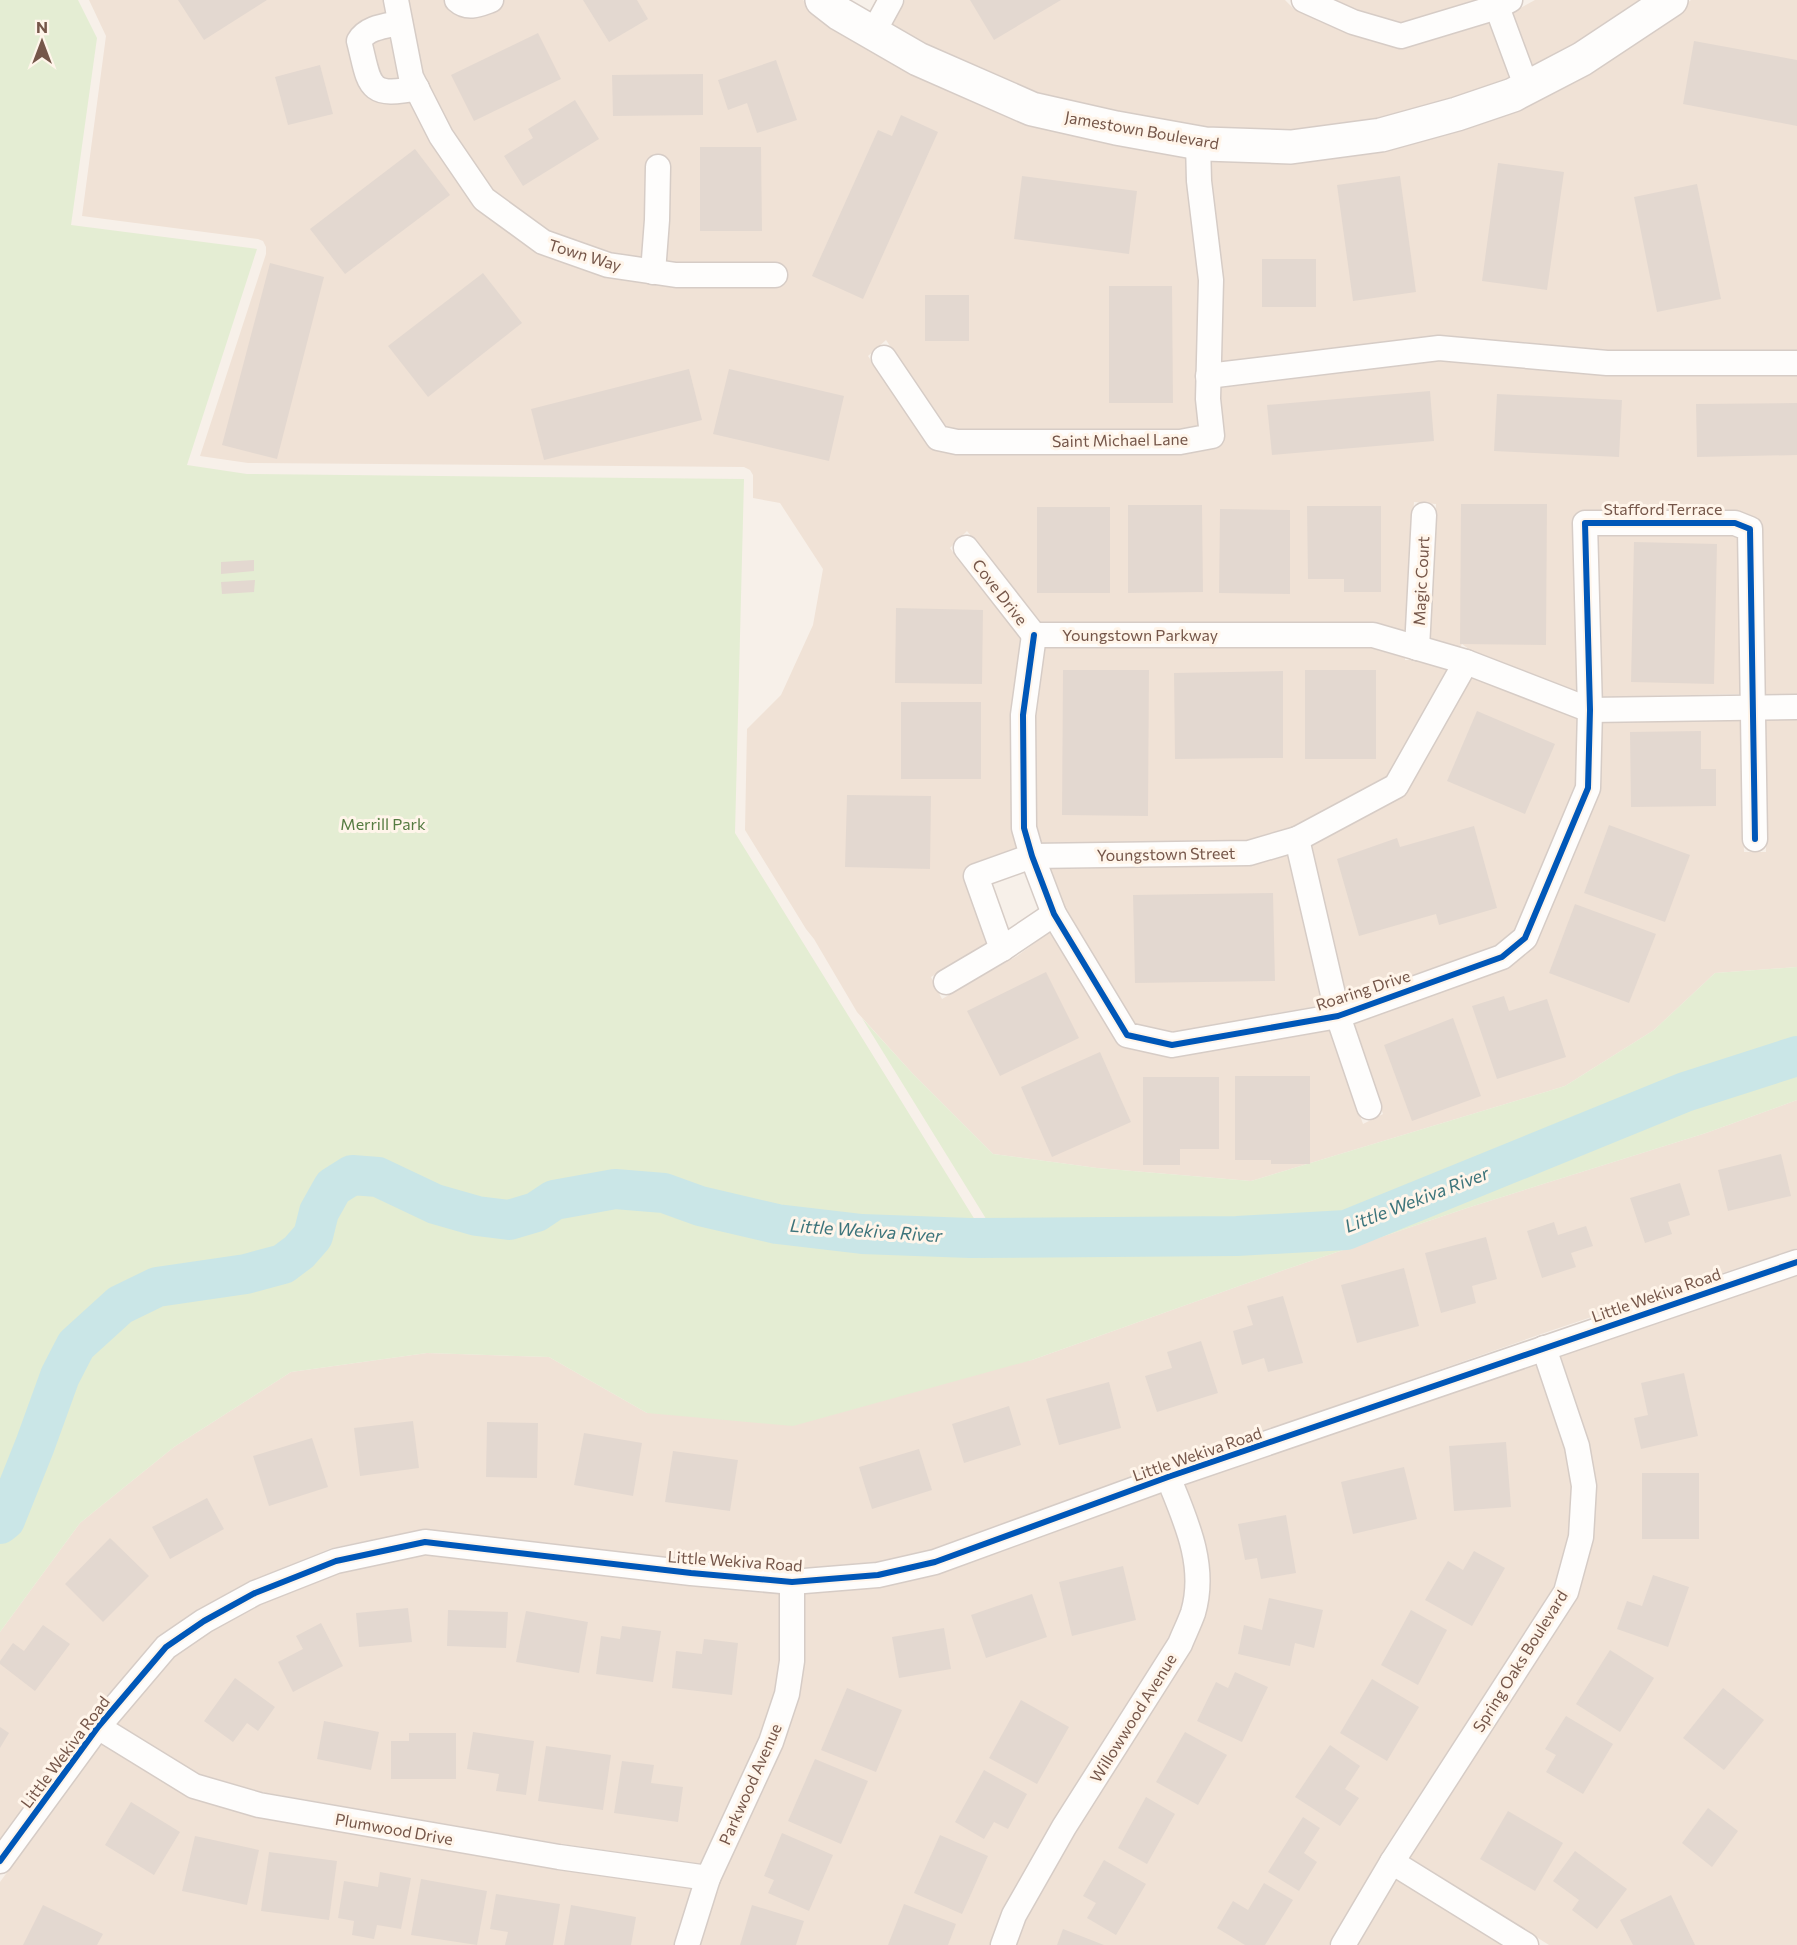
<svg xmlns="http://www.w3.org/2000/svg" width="1797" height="1945" font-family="Commissioner,sans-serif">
<rect width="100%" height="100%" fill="#f7f0e9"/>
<!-- residential -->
<g fill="#f0e2d6">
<polygon points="89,0 803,0 833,25 1187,154 1200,280 1196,365 1200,425 1179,429 958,429 944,426 886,340 868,356 929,445 936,451 955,454 1180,455 1214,449 1223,435 1220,388 1439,361 1606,375 1797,376 1797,694 1763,694 1761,529 1754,517 1735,510 1585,510 1573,523 1578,692 1470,650 1462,644 1460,647 1429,638 1436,504 1414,502 1406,631 1373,622 1040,622 967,531 950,548 1022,639 1017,848 973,863 966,880 988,943 931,977 942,999 1017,956 1051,931 1118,1043 1125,1048 1173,1057 1330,1030 1363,1124 1383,1114 1353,1024 1506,969 1532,948 1536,943 1598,793 1601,723 1741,720 1744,852 1766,852 1764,719 1797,720 1797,967 1715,973 1654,1030 1565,1086 1251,1181 1097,1168 993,1154 913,1074 857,1012 814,939 806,929 745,830 747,729 781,695 813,625 823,569 780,503 753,498 753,475 750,470 744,467 248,463 200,456 266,254 266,247 263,241 258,239 82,216 106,36"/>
<polygon points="905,0 1285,0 1294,9 1349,34 1398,48 1404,48 1490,23 1512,82 1380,122 1291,134 1209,131 1035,96 889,28"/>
<polygon points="1335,0 1477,0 1401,23 1356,10"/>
<polygon points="1535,0 1651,0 1533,71 1511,13"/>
<polygon points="1691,0 1797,0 1797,350 1607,350 1440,335 1220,362 1210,157 1293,159 1664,21"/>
<polygon points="1596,536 1733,536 1739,539 1741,694 1601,697"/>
<polygon points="1044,648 1371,648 1405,658 1405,660 1415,660 1447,670 1388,776 1293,827 1248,840 1040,843 1036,825 1034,716"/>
<polygon points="1470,677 1579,719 1577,785 1516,929 1497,945 1346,999 1311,846 1401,798 1405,793"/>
<polygon points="1289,855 1324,1005 1172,1032 1134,1024 1064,908 1049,869 1252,865"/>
<polygon points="1797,1100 1797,1248 1550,1331 1175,1462 1174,1461 932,1550 877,1562 792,1569 692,1561 426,1529 332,1548 251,1581 199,1610 158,1638 96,1711 94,1710 89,1720 0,1841 0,1632 80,1523 174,1447 291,1372 427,1353 549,1357 647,1413 1032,1360 1284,1270 1467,1208 1706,1133"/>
<polygon points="1797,1275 1797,1945 1549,1945 1409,1857 1592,1537 1558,1356"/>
<polygon points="1537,1364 1567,1450 1573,1487 1570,1534 1555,1586 1387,1845 1329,1945 1015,1945 1025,1921 1073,1834 1190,1651 1203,1617 1209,1579 1204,1537 1184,1485"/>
<polygon points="1162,1493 1182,1543 1187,1577 1182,1608 1170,1638 1054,1819 1004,1910 990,1945 699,1945 715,1892 718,1892 719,1882 781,1749 804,1594 879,1587 937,1575"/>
<polygon points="425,1555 689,1586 781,1594 780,1659 776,1691 761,1737 701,1864 561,1844 261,1792 198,1774 117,1724 173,1657 210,1632 260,1605 339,1573"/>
<polygon points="101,1743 189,1798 256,1817 558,1869 692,1888 675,1945 0,1945 0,1882"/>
<polygon points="1396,1879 1502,1945 1357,1945"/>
</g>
<!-- green -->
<g fill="#e4edd3">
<polygon points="0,0 78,0 97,38 71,225 257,249 187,465 247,474 744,479 735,833 980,1228 895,1228 783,1217 663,1191 615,1186 550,1199 509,1217 436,1202 382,1175 347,1172 322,1189 305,1236 273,1257 120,1288 70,1339 0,1505"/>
<polygon points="1797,967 1797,1100 1706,1133 1467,1208 1284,1270 1032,1360 793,1426 647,1413 549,1357 427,1353 291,1372 174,1447 80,1523 0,1632 0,1526 3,1524 78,1346 124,1299 278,1267 312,1243 330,1197 349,1183 380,1186 434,1213 507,1228 512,1227 552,1210 616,1198 662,1202 782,1228 895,1239 980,1239 985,1237 989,1232 988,1222 862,1018 913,1074 993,1154 1097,1168 1251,1181 1565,1086 1654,1030 1715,973"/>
</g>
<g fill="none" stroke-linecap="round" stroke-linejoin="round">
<!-- river -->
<polyline stroke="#cae6e7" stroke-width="40" points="0,1524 5,1520 35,1445 60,1376 76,1345 120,1305 157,1287 246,1274 283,1264 299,1252 313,1236 319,1212 333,1187 352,1175 378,1177 435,1204 477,1216 509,1220 536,1212 554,1200 615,1189 664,1193 700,1206 777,1224 862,1234 970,1238 1237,1236 1346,1230 1685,1092 1797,1056"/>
</g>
<!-- building -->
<g fill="#e3d8d0">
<polygon points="178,0 267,0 204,40"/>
<polygon points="583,0 637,0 648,19 609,42"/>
<polygon points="970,0 1061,0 994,40"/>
<polygon points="538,33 561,79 474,121 451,75"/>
<polygon points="1694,41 1797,60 1797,126 1683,104"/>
<polygon points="776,60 797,120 757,133 747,103 728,110 718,80"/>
<polygon points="320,65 333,114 288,125 275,77"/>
<polygon points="703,74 703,115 613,116 612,75"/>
<polygon points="575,100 599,139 523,186 504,156 533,138 528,129"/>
<polygon points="901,115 938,132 863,299 812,276 878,130 892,136"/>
<polygon points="700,147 761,147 762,231 700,231"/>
<polygon points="415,149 450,195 345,274 310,229"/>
<polygon points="1498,163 1564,172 1547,290 1482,281"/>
<polygon points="1022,176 1137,191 1129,254 1014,239"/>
<polygon points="1400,176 1416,292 1353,301 1337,185"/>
<polygon points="1697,184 1721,299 1657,312 1634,197"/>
<rect x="1262" y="259" width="54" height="48"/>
<polygon points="270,263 324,277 277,459 222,445"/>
<polygon points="483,273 522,323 428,397 388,346"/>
<polygon points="1109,286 1172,286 1173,403 1109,403"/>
<rect x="925" y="295" width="44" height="46"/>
<polygon points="689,369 702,420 544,460 531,409"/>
<polygon points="729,369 844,396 829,461 713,434"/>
<polygon points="1430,391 1434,441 1272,455 1267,405"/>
<polygon points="1497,394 1622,400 1619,457 1494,451"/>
<polygon points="1797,403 1797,455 1697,457 1696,404"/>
<polygon points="1461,504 1547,504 1546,645 1460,644"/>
<polygon points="1128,505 1202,505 1203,592 1128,593"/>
<polygon points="1307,506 1381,506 1381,592 1344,592 1344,579 1308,579"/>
<rect x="1037" y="507" width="73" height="86"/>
<polygon points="1220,509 1290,510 1290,594 1219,593"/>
<polygon points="1634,542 1717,544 1714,684 1631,682"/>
<polygon points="254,560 254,571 221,574 221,562"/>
<polygon points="255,580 254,592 222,594 221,582"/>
<polygon points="896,608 983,610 982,684 895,683"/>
<polygon points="1063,670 1149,670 1148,816 1062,815"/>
<rect x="1305" y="670" width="71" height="89"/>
<polygon points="1283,671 1283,758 1175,759 1174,673"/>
<rect x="901" y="702" width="80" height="77"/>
<polygon points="1477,711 1555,744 1525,814 1447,781"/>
<polygon points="1701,731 1701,769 1716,769 1716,806 1631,807 1630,732"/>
<polygon points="847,795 931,796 930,869 845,867"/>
<polygon points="1609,825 1690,855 1665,922 1584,893"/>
<polygon points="1474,826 1497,908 1439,925 1436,914 1359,936 1337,859 1397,838 1400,847"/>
<polygon points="1273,893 1275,981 1135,983 1133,895"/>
<polygon points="1575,904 1656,934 1629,1003 1549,973"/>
<polygon points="1046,972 1079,1038 1000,1076 967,1011"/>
<polygon points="1504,996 1509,1011 1547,999 1566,1057 1497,1079 1472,1006"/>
<polygon points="1453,1018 1481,1096 1412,1121 1384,1045"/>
<polygon points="1100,1052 1131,1122 1052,1157 1021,1087"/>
<polygon points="1235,1076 1310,1076 1310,1164 1271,1164 1271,1160 1235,1160"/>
<polygon points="1143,1077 1219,1077 1219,1149 1180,1149 1180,1165 1143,1165"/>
<polygon points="1781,1154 1791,1196 1728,1211 1718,1170"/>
<polygon points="1680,1183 1690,1215 1668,1222 1672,1234 1645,1243 1630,1198"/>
<polygon points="1554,1222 1558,1235 1586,1226 1593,1246 1571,1253 1576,1267 1542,1278 1527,1231"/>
<polygon points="1486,1237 1497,1279 1472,1286 1476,1303 1441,1313 1425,1253"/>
<polygon points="1404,1268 1419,1326 1357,1343 1341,1285"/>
<polygon points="1283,1296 1303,1363 1268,1372 1264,1358 1242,1365 1233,1331 1253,1325 1247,1306"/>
<polygon points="1201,1341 1218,1393 1157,1412 1145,1376 1172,1368 1167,1352"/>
<polygon points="1684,1373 1698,1436 1641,1449 1634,1418 1648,1415 1641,1383"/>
<polygon points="1109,1382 1121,1428 1059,1445 1046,1399"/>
<polygon points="1009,1406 1021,1445 964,1463 952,1424"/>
<polygon points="413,1421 419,1468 360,1476 354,1428"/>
<polygon points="487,1422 538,1423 537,1478 486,1477"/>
<polygon points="584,1433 642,1443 633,1496 574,1485"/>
<polygon points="312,1438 328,1487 269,1506 253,1456"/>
<polygon points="1506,1442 1511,1507 1454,1511 1449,1446"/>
<polygon points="919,1449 932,1490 872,1509 859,1467"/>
<polygon points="673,1451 738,1460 730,1511 665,1502"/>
<polygon points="1404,1467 1417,1519 1353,1534 1341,1482"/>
<rect x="1642" y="1473" width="57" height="66"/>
<polygon points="207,1498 224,1529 170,1559 152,1527"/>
<polygon points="1286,1515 1296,1573 1261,1579 1257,1558 1245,1560 1238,1524"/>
<polygon points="110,1538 149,1576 103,1622 65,1584"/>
<polygon points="1474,1551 1505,1568 1472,1626 1425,1600 1448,1561 1463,1570"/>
<polygon points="1123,1566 1136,1620 1072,1636 1059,1582"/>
<polygon points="1653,1575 1689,1587 1668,1647 1617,1629 1627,1601 1642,1606"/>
<polygon points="1032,1594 1047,1637 986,1658 971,1615"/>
<polygon points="1269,1598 1323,1610 1314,1648 1295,1643 1290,1666 1238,1654 1244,1625 1262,1630"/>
<polygon points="408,1608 412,1642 359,1647 356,1613"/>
<polygon points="448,1610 508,1612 506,1648 447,1646"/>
<polygon points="1411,1610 1447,1630 1418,1685 1381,1665"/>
<polygon points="526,1611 588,1622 579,1673 516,1662"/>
<polygon points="321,1623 343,1666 293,1692 278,1662 303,1649 296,1636"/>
<polygon points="43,1625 70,1644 35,1691 0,1664 0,1661 13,1643 24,1651"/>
<polygon points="622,1626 661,1631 653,1682 596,1674 601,1636 620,1639"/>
<polygon points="944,1628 951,1669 899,1678 892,1637"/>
<polygon points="704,1639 738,1643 732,1695 672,1688 676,1651 702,1654"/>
<polygon points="1610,1650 1654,1678 1620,1732 1576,1704"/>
<polygon points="1235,1672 1268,1687 1242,1742 1197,1721 1216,1682 1228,1688"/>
<polygon points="235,1678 275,1707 258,1731 247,1723 233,1742 204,1721"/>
<polygon points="1372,1679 1419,1707 1387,1761 1340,1733"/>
<polygon points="847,1688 902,1710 876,1772 821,1750"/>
<polygon points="1723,1688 1764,1720 1724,1770 1683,1738"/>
<polygon points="1021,1700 1069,1727 1037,1784 989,1758"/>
<polygon points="1566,1716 1613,1744 1583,1794 1546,1772 1556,1755 1545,1749"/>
<polygon points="324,1721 379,1732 371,1770 317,1759"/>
<polygon points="0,1727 9,1733 0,1748"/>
<polygon points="473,1732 534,1741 526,1795 496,1791 499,1774 467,1769"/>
<polygon points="1185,1732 1227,1755 1198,1805 1156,1782"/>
<polygon points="409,1733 456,1733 456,1779 391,1779 391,1741 409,1741"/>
<polygon points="1330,1745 1360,1766 1345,1789 1359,1798 1340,1826 1295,1797"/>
<polygon points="546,1746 611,1755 603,1810 538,1801"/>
<polygon points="815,1759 868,1781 841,1844 788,1821"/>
<polygon points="622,1761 654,1765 651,1783 683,1787 678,1822 614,1813"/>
<polygon points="984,1770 1027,1794 1008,1829 994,1822 984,1839 955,1822"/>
<polygon points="1146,1797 1175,1814 1147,1864 1118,1848"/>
<polygon points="131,1802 180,1832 154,1875 105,1845"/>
<polygon points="1708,1808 1738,1831 1712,1867 1682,1843"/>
<polygon points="1508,1811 1563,1843 1535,1891 1480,1859"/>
<polygon points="1303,1817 1320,1828 1304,1853 1317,1862 1299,1891 1268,1872"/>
<polygon points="782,1833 833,1855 809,1911 768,1893 774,1880 764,1876"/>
<polygon points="940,1835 988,1856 962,1914 914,1893"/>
<polygon points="195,1836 259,1850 247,1905 182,1891"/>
<polygon points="1575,1851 1627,1889 1597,1929 1572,1910 1579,1900 1553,1881"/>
<polygon points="269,1852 337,1861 329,1920 261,1911"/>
<polygon points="1104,1860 1146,1884 1116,1935 1087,1918 1096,1903 1083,1896"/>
<polygon points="380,1872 411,1878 401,1929 377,1925 374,1939 352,1935 354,1921 338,1918 344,1881 378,1887"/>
<polygon points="421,1879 487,1891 477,1945 411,1935"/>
<polygon points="1264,1883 1293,1900 1265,1945 1245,1945 1217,1928 1233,1901 1248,1910"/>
<polygon points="496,1894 560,1904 553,1945 505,1945 508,1932 490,1929"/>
<polygon points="1671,1895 1695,1945 1633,1945 1620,1920"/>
<polygon points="904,1904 956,1924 948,1945 888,1945"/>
<polygon points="43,1905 103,1934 97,1945 23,1945"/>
<polygon points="571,1905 636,1917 631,1945 564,1945"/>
<polygon points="752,1905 804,1921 796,1945 740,1945"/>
<polygon points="1063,1929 1104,1945 1057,1945"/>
</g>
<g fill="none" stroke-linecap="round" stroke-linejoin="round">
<defs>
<g id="street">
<polyline points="396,0 411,77 441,136 484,199 543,242 608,265 676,275 775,275"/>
<path d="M 457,0 C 468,10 480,4 491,0"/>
<polyline points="1304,0 1353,22 1401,36 1497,7 1510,0"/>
<polyline points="1497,7 1527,88"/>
<path d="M 400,23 C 386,26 367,27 359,41 C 370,84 366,99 417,88"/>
<polyline points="873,33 891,0"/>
<polyline points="653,272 657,220 658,167"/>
<polyline points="884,358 938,438 957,442 1180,442 1212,436 1208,399 1211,280 1199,181 1198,143"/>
<polyline points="1208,376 1439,348 1607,363 1797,363"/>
<polyline points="966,548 1034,635"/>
<polyline points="1034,635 1023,715 1024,828 1032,856 1054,914 1127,1035 1172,1045 1338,1016 1502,957 1525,938 1588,788 1590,710 1585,523 1735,523 1750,529 1755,839"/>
<polyline points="1034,635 1373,635 1466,662 1590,710 1797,707"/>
<polyline points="1417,648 1424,515"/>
<polyline points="1297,839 1338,1016 1369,1107"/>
<polyline points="1002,949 976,876 1032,856 1249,853 1297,839 1396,786 1466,662"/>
<polyline points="946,982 1002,949 1054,914"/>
<polyline points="98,1727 194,1786 259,1805 559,1857 708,1878"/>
<polyline points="0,1861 98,1727 166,1647 204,1621 255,1593 336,1561 425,1542 691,1573 792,1582 878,1575 935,1562 1168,1477 1797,1262"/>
<polyline points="1392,1862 1526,1945"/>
<polyline points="687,1945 708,1878 771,1742 787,1694 792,1661 792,1582"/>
<path d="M 1003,1945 L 1014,1915 L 1064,1827 L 1180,1644 C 1184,1634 1189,1624 1193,1613 C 1207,1566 1186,1521 1168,1477"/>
<polyline points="1343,1945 1392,1862 1566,1592 1581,1537 1584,1486 1577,1446 1544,1348"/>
</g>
<polyline id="secondary" points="822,0 840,14 918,59 1032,109 1116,128 1205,144 1291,147 1381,135 1457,114 1513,95 1582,59 1671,0"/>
</defs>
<!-- street casing -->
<use href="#street" stroke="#d6ccc6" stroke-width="27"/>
<!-- secondary casing -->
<use href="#secondary" stroke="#d6ccc6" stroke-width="36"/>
<!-- street -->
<use href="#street" stroke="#fefdfc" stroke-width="24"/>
<!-- secondary -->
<use href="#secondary" stroke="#fefdfc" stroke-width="33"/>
<defs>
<g id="cycleway">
<polyline points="1034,635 1023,715 1024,828 1032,856 1054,914 1127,1035 1172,1045 1338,1016 1502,957 1525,938 1588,788 1590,710 1585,523 1735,523 1750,529 1755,839"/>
<polyline points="0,1861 98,1727 166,1647 204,1621 255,1593 336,1561 425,1542 691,1573 792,1582 878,1575 935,1562 1168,1477 1797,1262"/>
</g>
</defs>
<!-- cycleway casing -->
<use href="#cycleway" stroke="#fff5ea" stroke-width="10"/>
<!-- cycleway -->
<use href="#cycleway" stroke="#0057b8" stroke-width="6"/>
</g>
<g text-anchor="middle" stroke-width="6" stroke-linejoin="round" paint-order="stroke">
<!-- street labels -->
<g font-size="16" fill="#755649" stroke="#fff5ea">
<text transform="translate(1142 130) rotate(10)" y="6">Jamestown Boulevard</text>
<text transform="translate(585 255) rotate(17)" y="6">Town Way</text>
<text transform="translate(1120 440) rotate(-1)" y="6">Saint Michael Lane</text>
<text x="1663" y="515">Stafford Terrace</text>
<text transform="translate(1421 581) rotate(-87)" y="6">Magic Court</text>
<text transform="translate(1000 592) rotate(52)" y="6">Cove Drive</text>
<text x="1140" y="641">Youngstown Parkway</text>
<text transform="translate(1166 854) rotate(-1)" y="6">Youngstown Street</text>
<text transform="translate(1363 990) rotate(-18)" y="6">Roaring Drive</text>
<text transform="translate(1656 1295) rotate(-19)" y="6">Little Wekiva Road</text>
<text transform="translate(1197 1454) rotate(-19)" y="6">Little Wekiva Road</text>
<text transform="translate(735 1561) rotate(4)" y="6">Little Wekiva Road</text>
<text transform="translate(1520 1661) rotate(-58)" y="6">Spring Oaks Boulevard</text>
<text transform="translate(1133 1718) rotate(-58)" y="6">Willowwood Avenue</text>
<text transform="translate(65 1752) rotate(-53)" y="6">Little Wekiva Road</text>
<text transform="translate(750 1784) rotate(-66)" y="6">Parkwood Avenue</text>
<text transform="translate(394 1829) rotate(10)" y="6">Plumwood Drive</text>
</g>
<!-- park labels -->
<g font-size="16" fill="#557b41" stroke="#fff5ea">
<text x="383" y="830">Merrill Park</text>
</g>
<!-- water labels -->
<g font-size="18" font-style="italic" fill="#3c747b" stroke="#fff5ea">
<text transform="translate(1417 1200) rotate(-21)" y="6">Little Wekiva River</text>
<text transform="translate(866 1231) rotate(4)" y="6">Little Wekiva River</text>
</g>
</g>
<!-- north arrow -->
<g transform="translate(42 42)" stroke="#fff5ea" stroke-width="4.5" paint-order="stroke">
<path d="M0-4.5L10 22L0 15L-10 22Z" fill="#755649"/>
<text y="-9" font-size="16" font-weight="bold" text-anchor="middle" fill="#755649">N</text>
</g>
</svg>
